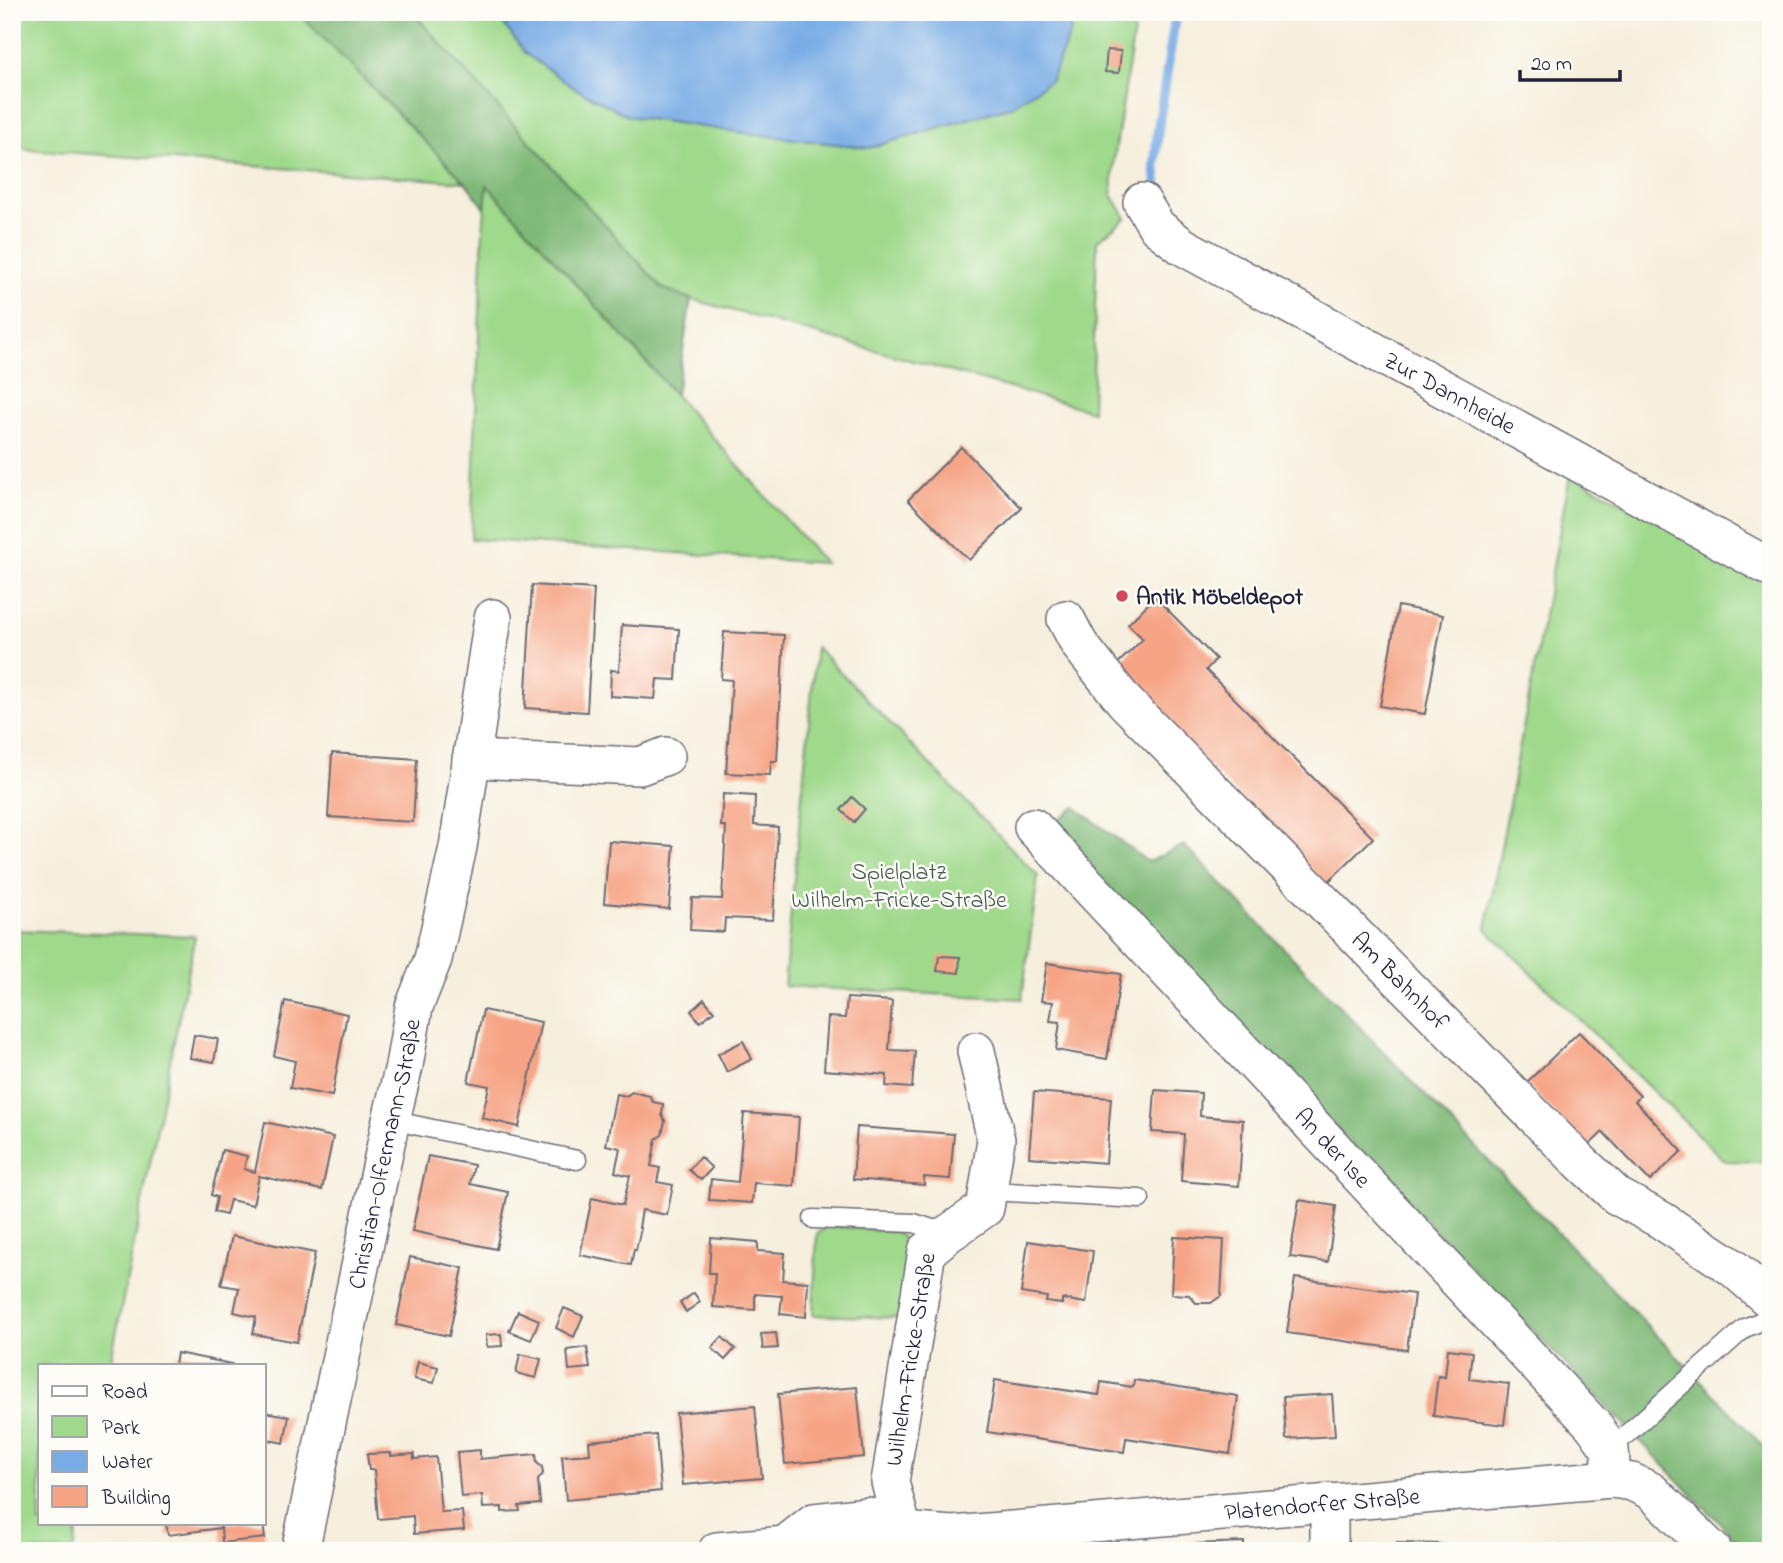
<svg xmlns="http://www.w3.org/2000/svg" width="1783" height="1563" font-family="'Indie Flower',sans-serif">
<rect width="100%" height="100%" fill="#fdfcf7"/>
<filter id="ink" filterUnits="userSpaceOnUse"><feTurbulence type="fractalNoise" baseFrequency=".0143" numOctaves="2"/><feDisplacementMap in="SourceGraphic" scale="14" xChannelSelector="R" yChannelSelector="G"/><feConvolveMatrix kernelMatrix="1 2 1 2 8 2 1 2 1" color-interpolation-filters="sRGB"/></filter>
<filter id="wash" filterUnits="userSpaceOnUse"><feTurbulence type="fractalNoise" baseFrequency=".00686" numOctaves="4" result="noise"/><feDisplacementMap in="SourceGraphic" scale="28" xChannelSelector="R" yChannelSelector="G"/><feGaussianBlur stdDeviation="1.57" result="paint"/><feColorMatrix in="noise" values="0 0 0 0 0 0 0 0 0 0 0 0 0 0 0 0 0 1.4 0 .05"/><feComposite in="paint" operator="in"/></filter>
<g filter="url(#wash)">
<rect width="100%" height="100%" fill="#f6efdd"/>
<!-- green -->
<g fill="#9fd98b" stroke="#607e63" stroke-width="2">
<polygon points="12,12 298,12 465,182 12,148"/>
<polygon points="412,12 495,12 525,53 574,88 628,116 745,133 869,148 1012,106 1071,31 1064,12 1137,12 1114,159 1112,195 1126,218 1097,241 1092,411 691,299 662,288"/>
<polygon points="487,184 825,563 471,539 483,232"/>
<polygon points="1570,475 1771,580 1771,1162 1725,1161 1486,929"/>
<polygon points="816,647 1038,876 1022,999 784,986"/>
<polygon points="12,930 195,936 110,1365 40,1365 40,1523 79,1523 73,1551 12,1551"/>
<polygon points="828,1226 897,1232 912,1247 901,1318 813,1315 817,1234"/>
</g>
<!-- forest -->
<g fill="#7fb977" stroke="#506e59" stroke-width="2">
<polygon points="298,12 412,12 662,288 691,299 676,395 487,185 485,208 465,182"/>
<polygon points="1075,807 1148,862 1184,845 1771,1454 1770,1551 1747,1551 1047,830"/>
</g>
<!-- water -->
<polygon fill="#78ace5" stroke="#4d6790" stroke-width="2" points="495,12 1064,12 1071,31 1051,80 1012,106 869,148 745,133 628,116 574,88 525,53"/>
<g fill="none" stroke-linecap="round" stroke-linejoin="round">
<!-- stream -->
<polyline stroke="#78ace5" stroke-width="10" points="1166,208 1158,192 1155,165 1158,129 1176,12"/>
</g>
<g id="blocks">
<!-- building -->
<g fill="#f6a485">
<polygon points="1107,50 1121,51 1119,73 1105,72"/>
<polygon points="961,447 1022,508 969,560 908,500"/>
<polygon points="532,585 594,589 587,712 525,708"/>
<polygon points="1155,597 1216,659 1206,670 1373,838 1326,884 1112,669 1143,639 1128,624"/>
<polygon points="1398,606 1443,615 1425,714 1380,706"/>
<polygon points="622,625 679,629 676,680 657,679 655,699 610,696 611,670 619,671"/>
<polygon points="724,632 784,635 777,761 771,761 770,775 726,773 732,680 721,679"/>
<polygon points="332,753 417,759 413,822 328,817"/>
<polygon points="723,794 755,796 754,825 778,827 773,920 725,918 724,932 690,930 692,898 722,899 726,826 721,826"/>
<polygon points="852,797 865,809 854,822 841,810"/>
<polygon points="609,841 674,846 669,909 604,903"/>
<polygon points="939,956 960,957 959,973 937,971"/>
<polygon points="1047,963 1121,974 1107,1059 1056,1050 1060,1022 1050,1021 1053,1002 1041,1001"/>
<polygon points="847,998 892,1001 889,1050 915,1051 912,1088 886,1086 887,1075 824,1070 828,1017 845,1018"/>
<polygon points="704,999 714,1011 700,1022 691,1011"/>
<polygon points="285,1001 347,1014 332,1096 290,1088 295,1061 274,1056"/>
<polygon points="483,1010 541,1022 519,1127 482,1118 489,1086 468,1082"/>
<polygon points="1579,1032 1640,1096 1635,1101 1682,1151 1650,1181 1603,1132 1587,1147 1526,1083"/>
<polygon points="194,1035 218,1039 214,1062 190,1058"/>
<polygon points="743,1041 752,1059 727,1072 718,1054"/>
<polygon points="1155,1090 1201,1093 1200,1116 1243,1120 1239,1186 1181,1181 1184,1134 1152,1132"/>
<polygon points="632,1092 650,1096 653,1102 663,1104 662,1115 665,1121 662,1135 656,1139 651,1166 660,1168 657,1182 673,1185 667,1215 642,1210 639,1228 641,1228 636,1250 634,1249 631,1265 580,1255 592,1198 623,1205 630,1176 615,1172 620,1148 606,1145 616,1094 626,1096"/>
<polygon points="1034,1092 1111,1098 1106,1163 1029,1157"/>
<polygon points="744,1113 799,1117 794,1186 754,1183 752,1203 709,1200 711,1179 738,1182"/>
<polygon points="265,1122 333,1137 322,1190 259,1176 253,1205 230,1200 226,1215 214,1212 217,1197 211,1195 222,1150 247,1156 244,1169 255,1172"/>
<polygon points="857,1127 954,1134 950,1179 924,1177 924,1185 853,1179"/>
<polygon points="428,1156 474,1165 470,1184 508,1192 496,1249 412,1231"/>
<polygon points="700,1157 712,1168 701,1180 689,1170"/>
<polygon points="1299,1200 1336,1206 1328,1262 1290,1257"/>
<polygon points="232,1236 315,1253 297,1342 253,1334 256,1317 234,1312 239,1288 221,1285"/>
<polygon points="1174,1237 1224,1240 1221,1296 1211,1303 1196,1303 1189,1295 1171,1294"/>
<polygon points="711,1238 758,1242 758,1251 785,1253 783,1280 808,1282 806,1317 780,1314 782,1296 755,1294 755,1310 713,1307 715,1273 709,1273"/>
<polygon points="1028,1241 1093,1251 1086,1303 1062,1299 1062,1304 1046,1302 1047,1297 1021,1293"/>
<polygon points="410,1257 463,1268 449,1336 396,1325"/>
<polygon points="1295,1278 1414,1294 1407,1350 1287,1333"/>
<polygon points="694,1293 700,1302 686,1312 680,1303"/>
<polygon points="564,1308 583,1316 574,1337 556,1328"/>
<polygon points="518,1311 539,1320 531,1340 509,1331"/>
<polygon points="776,1333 778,1348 763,1349 761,1334"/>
<polygon points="501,1334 502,1346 487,1347 486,1335"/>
<polygon points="722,1337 735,1349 725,1360 712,1348"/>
<polygon points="587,1347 590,1368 569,1370 567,1350"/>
<polygon points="1448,1349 1472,1352 1469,1379 1509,1384 1504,1425 1433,1416 1438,1376 1445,1377"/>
<polygon points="177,1353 232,1364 232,1365 175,1365"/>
<polygon points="520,1354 541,1359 536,1378 516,1373"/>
<polygon points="418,1362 438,1367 434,1383 414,1379"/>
<polygon points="995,1380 1099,1395 1101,1382 1133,1387 1134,1380 1238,1396 1230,1454 1126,1438 1124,1452 987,1432"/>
<polygon points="857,1387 864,1457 785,1464 778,1394"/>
<polygon points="1332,1394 1335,1436 1286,1439 1283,1397"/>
<polygon points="755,1406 762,1478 683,1485 676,1413"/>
<polygon points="264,1412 289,1416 284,1443 264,1439"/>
<polygon points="656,1435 661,1491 566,1500 562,1456 590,1454 589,1441"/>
<polygon points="480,1450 480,1459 536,1454 537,1463 542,1467 543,1474 538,1480 540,1504 519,1506 520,1511 502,1512 502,1507 483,1508 482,1495 461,1497 457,1452"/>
<polygon points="391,1453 391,1456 414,1454 414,1459 436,1457 441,1512 462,1511 464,1530 414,1534 413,1516 378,1519 374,1470 369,1470 367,1454"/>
<polygon points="166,1523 263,1523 265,1538 222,1543 221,1528 168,1535"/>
<polygon points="1244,1542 1244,1551 1195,1551 1195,1544"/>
<polygon points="1396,1543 1441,1544 1440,1551 1395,1551"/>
<polygon points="1538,1545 1570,1546 1570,1551 1537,1551"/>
</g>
</g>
</g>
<g filter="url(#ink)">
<use href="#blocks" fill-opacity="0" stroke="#6c6a74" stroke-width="2"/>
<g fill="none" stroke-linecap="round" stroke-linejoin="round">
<defs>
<g id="lane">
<polyline points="391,1120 577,1160"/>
<polyline points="988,1191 1140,1199"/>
<polyline points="813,1219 914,1223 948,1234"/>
<polyline points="1610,1449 1745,1328 1771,1317"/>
</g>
<g id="street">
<path id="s1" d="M 1142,202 L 1157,227 L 1182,246 L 1771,568"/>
<path id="s2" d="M 1066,619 L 1079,644 L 1125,702 L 1574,1156 L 1617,1196 L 1661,1220 L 1732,1267 L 1771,1301"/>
<polyline points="471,759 640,766 666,756"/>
<path id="s3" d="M 1033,827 L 1593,1425 L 1610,1449 L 1612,1479"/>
<path id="s4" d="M 903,1531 L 890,1482 L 927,1251 L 948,1234 L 985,1208 L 996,1140 L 976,1051"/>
<path id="s5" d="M 785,1545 L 814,1522 L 868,1516 L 903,1531 L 952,1535 L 1612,1479 L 1632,1482 L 1651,1491 L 1713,1551"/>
<path id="s6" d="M 300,1551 L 391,1120 L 404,1066 L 414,1007 L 433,959 L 458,847 L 493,618"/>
<polyline points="717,1551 785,1545 828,1550 877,1546 903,1531"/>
<polyline points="1329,1551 1329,1502"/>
</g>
</defs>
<!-- lane casing -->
<use href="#lane" stroke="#6c6a74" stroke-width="21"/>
<!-- street casing -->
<use href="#street" stroke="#6c6a74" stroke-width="40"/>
<!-- lane -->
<use href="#lane" stroke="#fff" stroke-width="18"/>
<!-- street -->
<use href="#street" stroke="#fff" stroke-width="37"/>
</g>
</g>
<!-- markers -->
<circle fill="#d1495b" stroke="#fdfcf7" stroke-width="2.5" cx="1122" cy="596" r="7"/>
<g text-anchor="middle" stroke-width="5" stroke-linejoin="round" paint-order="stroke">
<!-- street labels -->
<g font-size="24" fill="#22223b" stroke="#fdfcf7">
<text dy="8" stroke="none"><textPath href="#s1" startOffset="366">Zur Dannheide</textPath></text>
<text dy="8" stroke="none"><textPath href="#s2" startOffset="494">Am Bahnhof</textPath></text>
<text dy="8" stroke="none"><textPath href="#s3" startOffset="439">An der Ise</textPath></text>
<text dy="8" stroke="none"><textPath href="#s6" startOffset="406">Christian-Olfermann-Straße</textPath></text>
<text dy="8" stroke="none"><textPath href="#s4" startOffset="175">Wilhelm-Fricke-Straße</textPath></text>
<text dy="8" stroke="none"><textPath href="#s5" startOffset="550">Platendorfer Straße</textPath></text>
</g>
<!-- poi labels -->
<g font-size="24" font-weight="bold" fill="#22223b" stroke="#fdfcf7" text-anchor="start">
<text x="1136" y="604">Antik Möbeldepot</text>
</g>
<!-- park labels -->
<g font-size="24" fill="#485953" stroke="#fdfcf7">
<text x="899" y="879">Spielplatz<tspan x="899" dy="28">Wilhelm-Fricke-Straße</tspan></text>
</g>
</g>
<!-- margin -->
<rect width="1783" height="1563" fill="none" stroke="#fdfcf7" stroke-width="42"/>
<!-- legend -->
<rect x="38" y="1364" width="228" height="161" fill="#fdfcf7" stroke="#a5a5ac" stroke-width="2"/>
<rect x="52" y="1386" width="35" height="10" fill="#ffffff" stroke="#a5a5ac" stroke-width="2"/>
<text x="102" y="1398" font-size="21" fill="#22223b">Road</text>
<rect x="52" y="1416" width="35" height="21" fill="#9fd98b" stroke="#a5a5ac" stroke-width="2"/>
<text x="102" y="1434" font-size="21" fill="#22223b">Park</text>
<rect x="52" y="1451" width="35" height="21" fill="#78ace5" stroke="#a5a5ac" stroke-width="2"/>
<text x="102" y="1468" font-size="21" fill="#22223b">Water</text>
<rect x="52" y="1486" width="35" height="21" fill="#f6a485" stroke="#a5a5ac" stroke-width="2"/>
<text x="102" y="1504" font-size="21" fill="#22223b">Building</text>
<!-- scale -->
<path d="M1520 70v10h100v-10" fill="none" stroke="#22223b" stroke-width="3.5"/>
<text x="1531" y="70" font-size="21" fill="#22223b" stroke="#fdfcf7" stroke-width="5" paint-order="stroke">20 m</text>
</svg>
